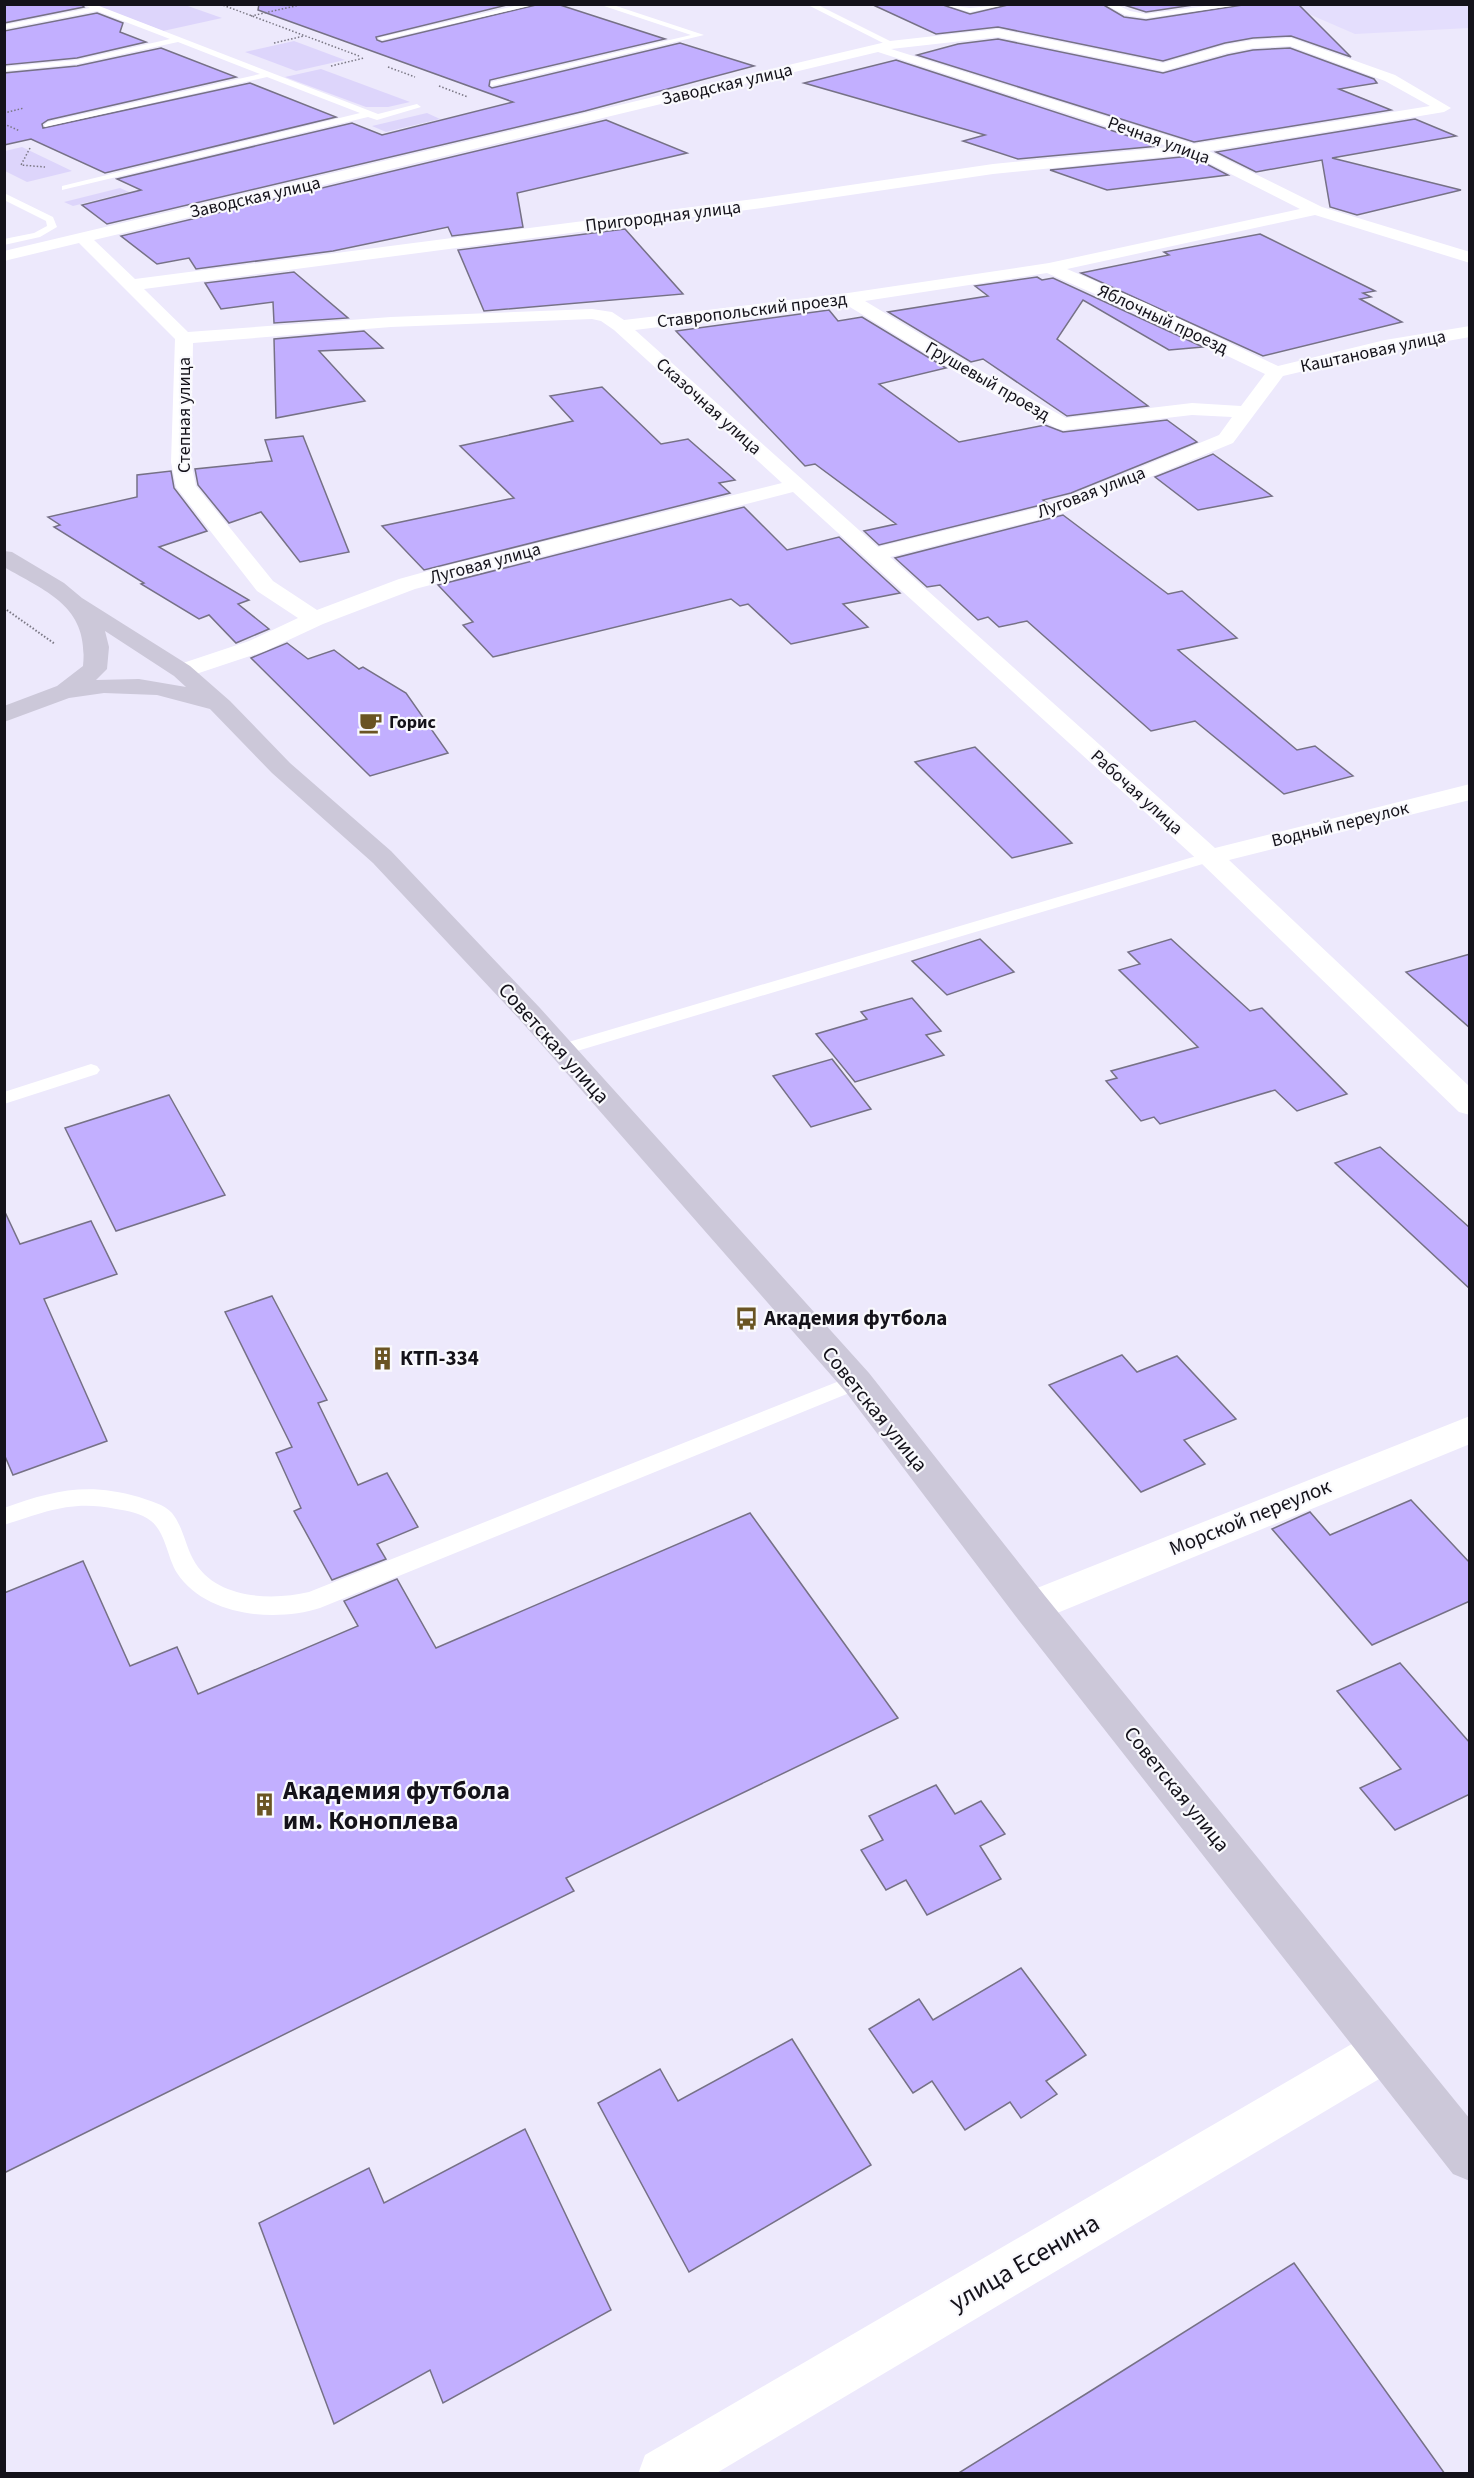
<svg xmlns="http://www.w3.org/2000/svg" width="1474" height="2478" font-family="'Source Sans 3',sans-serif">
<rect width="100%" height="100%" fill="#ede9fc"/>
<!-- built -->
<polygon fill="#e4defd" points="1288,5 1469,5 1469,28 1355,34"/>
<!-- green -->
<g fill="#ddd5fb">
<polygon points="95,5 185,5 222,18 163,31"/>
<polygon points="294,41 345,60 296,71 245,52"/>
<polygon points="321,69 410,102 388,107 366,107 285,77"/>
<polygon points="427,113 440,119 386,132 372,126"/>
<polygon points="22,147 72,171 27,182 5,171 5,151"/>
<polygon points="120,188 129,192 73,206 64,202"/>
</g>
<!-- building -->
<g fill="#c2afff" stroke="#767186" stroke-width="1.5">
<polygon points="4,4 81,4 84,7 4,23"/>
<polygon points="259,4 511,4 376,37 377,40 382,42 540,4 557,4 665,39 490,80 489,86 492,88 680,43 754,66 585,111 107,224 82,205 141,190 117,179 352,123 382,135 513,102 258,10"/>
<polygon points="871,4 940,4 970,14 1012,4 1102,4 1124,17 1146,20 1249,4 1298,4 1351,57 1291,36 1253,38 1225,43 1163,61 998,27 936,34"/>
<polygon points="1121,4 1200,4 1146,12"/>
<polygon points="97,13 123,23 120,32 146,42 77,58 4,65 4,31"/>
<polygon points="998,39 1163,73 1228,55 1253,50 1290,48 1374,79 1377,83 1339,89 1391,110 1194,142 917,55 958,44"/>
<polygon points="161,48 236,77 48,120 42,124 43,128 250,83 336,117 105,173 31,139 4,145 4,73 77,66"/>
<polygon points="896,60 1159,146 1018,159 963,141 985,135 804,83"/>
<polygon points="1415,119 1456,136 1332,158 1461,190 1357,215 1330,207 1322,160 1256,172 1216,152"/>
<polygon points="606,120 687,153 517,193 523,227 452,236 448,227 333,251 196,269 189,258 157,264 121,236"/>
<polygon points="1191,156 1228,175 1107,190 1050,170"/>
<polygon points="625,229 683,294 484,311 458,250"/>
<polygon points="1260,234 1375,291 1363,293 1371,297 1360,299 1402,322 1263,356 1081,273 1169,255 1164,252"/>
<polygon points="294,272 348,318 274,323 273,302 221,309 205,283"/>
<polygon points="1037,277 1042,280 1053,278 1203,347 1169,350 1083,300 1057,339 1148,406 1067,416 983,359 971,362 888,312 988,296 975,286"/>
<polygon points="829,310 838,321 862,317 946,368 879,384 959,442 1045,425 1063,432 1167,420 1197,442 1071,493 1043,500 1047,503 1045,504 879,545 864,531 896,524 815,464 805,466 676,331"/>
<polygon points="364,331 383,348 319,351 365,401 276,418 274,339"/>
<polygon points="602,387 661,444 688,439 735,480 719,483 730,493 424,570 382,526 514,498 460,446 573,421 550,396"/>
<polygon points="303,436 349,552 300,562 261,512 229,523 198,485 195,469 272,461 265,440"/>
<polygon points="1213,454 1272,496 1198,510 1155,477"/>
<polygon points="171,471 174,488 207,531 159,547 249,600 238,604 269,629 236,643 209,615 199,619 141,584 144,583 54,527 60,525 48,517 137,497 137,475"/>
<polygon points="744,507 787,550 839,537 900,593 843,604 868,627 791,644 748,604 740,606 731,599 493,657 463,625 473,622 438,585"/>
<polygon points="1063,515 1168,594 1182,591 1237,638 1178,650 1297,750 1315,746 1353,776 1284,794 1195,721 1151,731 1027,621 999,627 988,617 978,620 940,585 927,587 895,558"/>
<polygon points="287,643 308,659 334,650 359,669 363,667 406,693 448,753 370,776 251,658"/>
<polygon points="975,747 1072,843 1012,858 915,762"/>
<polygon points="980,939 1014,972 947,995 912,961"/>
<polygon points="1171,939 1250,1011 1262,1008 1347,1094 1297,1111 1275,1090 1160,1124 1154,1117 1141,1121 1106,1081 1117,1078 1111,1071 1198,1047 1119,970 1140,964 1128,952"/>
<polygon points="1470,954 1470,1028 1406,972"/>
<polygon points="912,998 941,1031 926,1035 944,1055 855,1082 816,1034 867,1019 861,1012"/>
<polygon points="832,1059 871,1109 811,1127 773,1076"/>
<polygon points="169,1095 225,1195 116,1231 65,1128"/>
<polygon points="1380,1147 1470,1228 1470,1289 1335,1163"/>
<polygon points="4,1210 20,1244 91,1221 117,1274 44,1299 107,1441 13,1475 4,1454"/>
<polygon points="272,1296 327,1400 318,1403 358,1485 387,1473 418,1527 377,1544 386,1559 332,1580 294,1511 301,1508 276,1453 292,1447 225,1312"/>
<polygon points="1122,1355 1137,1372 1177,1356 1236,1419 1184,1440 1205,1464 1141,1492 1049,1385"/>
<polygon points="1411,1500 1470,1563 1470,1601 1372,1645 1272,1529 1310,1512 1330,1535"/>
<polygon points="750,1513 898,1718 566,1878 574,1891 4,2173 4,1593 83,1561 130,1666 177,1647 198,1694 358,1626 344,1601 397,1579 436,1648"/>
<polygon points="1400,1663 1470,1743 1470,1794 1395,1830 1360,1788 1401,1769 1337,1691"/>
<polygon points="936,1785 955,1814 981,1801 1005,1834 980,1846 1001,1879 927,1915 906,1880 886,1890 861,1850 883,1840 869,1816"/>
<polygon points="1021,1968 1086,2055 1046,2081 1057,2094 1021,2118 1010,2102 965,2130 932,2081 913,2093 869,2029 919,1999 933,2020"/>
<polygon points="792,2039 871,2165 689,2272 598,2103 660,2069 678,2101"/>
<polygon points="525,2129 611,2310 443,2403 430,2370 334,2424 259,2223 369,2168 384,2203"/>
<polygon points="1294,2263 1445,2474 957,2474 1089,2392"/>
</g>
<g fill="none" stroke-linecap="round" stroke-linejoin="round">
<!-- path-far1 -->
<g stroke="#7a7784" stroke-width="1.5" stroke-dasharray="1.5 2" stroke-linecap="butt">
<polyline points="220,4 359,56"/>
<polyline points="251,16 304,4"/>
<polyline points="274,43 304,36"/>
<polyline points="331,66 364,58"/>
<polyline points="388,67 415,77"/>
<polyline points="439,86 468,97"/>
<polyline points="4,113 24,108"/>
<polyline points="4,124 20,131"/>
<polyline points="30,148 21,165 45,167"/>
</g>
<!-- path -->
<polyline stroke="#7a7784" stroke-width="2" stroke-dasharray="1.5 2" stroke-linecap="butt" points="4,608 55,644"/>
<!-- lane -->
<g fill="#fff" fill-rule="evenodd">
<polygon points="83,4 94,4 378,114 417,104 421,107 377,120 368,117 62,190 62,186 360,113 267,77 45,127 44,125 48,122 260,74 178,42 77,64 4,71 4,67 77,60 170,39 97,11 4,29 4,25 90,8"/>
<polygon points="523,4 538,4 382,40 378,38"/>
<polygon points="598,4 610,4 704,35 491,86 491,82 691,35"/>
<polygon points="806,4 816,4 892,42 885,44"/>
<polygon points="942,4 970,8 1010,4 970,12"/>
<polygon points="1104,4 1115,4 1130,11 1146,14 1221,4 1247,4 1146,18 1125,15"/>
<polygon points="4,193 53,217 57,227 40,237 4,245 4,239 34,233 47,226 46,221 4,200"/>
<polygon points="1210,852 1218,857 1216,860 567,1054 555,1054 552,1050 555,1046"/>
<polygon points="91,1064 97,1066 100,1070 97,1074 4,1104 4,1092"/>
<path d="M 857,1374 L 864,1377 L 867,1382 L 864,1387 L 320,1608 C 276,1622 206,1617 177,1573 C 167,1557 166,1533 151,1521 C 141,1513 128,1511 116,1509 C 71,1500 46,1512 4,1525 L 4,1508 C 53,1490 88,1482 139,1497 C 150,1501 164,1504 172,1513 C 183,1527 185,1544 193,1559 C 214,1599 271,1601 309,1592 Z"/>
</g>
<!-- street -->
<g fill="#fff" fill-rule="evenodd">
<path d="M 998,29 L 1163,63 L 1225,45 L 1253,40 L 1291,38 L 1395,75 L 1451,108 L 1444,112 L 1209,151 L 1322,207 L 1470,252 L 1470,263 L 1315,215 L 1067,269 L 1148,304 L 1278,366 L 1385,340 L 1470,326 L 1470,337 L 1385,352 L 1283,376 L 1233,443 L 1060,514 L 890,557 L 1215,848 L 1470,784 L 1470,800 L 1229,860 L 1470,1087 L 1470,1115 L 1459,1112 L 1201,863 L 793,492 L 415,589 L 323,624 L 265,651 L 190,676 L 182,678 L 174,676 L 170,671 L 174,666 L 249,641 L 298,618 L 257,591 L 176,487 L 171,462 L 175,339 L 79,243 L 4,261 L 4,251 L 890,41 ZM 998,37 L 1163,71 L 1227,53 L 1253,48 L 1290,46 L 1385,81 L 1430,106 L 1194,144 L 891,49 ZM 878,52 L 1170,147 L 993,164 L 762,198 L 135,279 L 94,240 ZM 1191,154 L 1300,209 L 1049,263 L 848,293 L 624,320 L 612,312 L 592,309 L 391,317 L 188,332 L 144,289 L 762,208 L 993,174 ZM 1047,273 L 1136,312 L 1265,374 L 1241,406 L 1192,403 L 1066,418 L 993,378 L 865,301 ZM 845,304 L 979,386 L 1056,428 L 1063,430 L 1192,415 L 1232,417 L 1219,435 L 1046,506 L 878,547 L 635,330 ZM 592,319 L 601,321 L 614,330 L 782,483 L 457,563 L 399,579 L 317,610 L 273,581 L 196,486 L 191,462 L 193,343 L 391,327 Z"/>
<polygon points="1470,1416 1470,1444 1045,1618 1031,1623 1017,1618 1011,1607 1017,1596"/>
<polygon points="1385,2028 1401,2034 1408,2050 1401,2066 715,2474 638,2474 645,2455 1369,2034"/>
</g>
<!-- secondary -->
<path fill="#ccc8d9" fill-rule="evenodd" d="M 4,551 L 12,552 L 64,583 L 82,598 L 190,666 L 230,701 L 290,763 L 391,851 L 540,1008 L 869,1373 L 1045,1596 L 1470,2119 L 1470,2181 L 1453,2174 L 1017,1618 L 845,1391 L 520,1020 L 373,863 L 272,773 L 210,709 L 157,695 L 104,693 L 69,698 L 4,722 L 4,706 L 57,686 L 83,666 C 89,607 49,593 4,567 ZM 105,631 L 174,676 L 186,687 L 139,679 L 96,680 L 107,669 L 109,647 Z"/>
</g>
<!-- icons -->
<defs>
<symbol id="cafe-bare" viewBox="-9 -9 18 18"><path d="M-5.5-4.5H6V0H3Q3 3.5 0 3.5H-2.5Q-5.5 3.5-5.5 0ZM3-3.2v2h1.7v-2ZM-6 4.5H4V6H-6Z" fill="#6a5423" stroke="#f9f9fd" stroke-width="2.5" paint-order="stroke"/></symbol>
<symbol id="bus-bare" viewBox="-9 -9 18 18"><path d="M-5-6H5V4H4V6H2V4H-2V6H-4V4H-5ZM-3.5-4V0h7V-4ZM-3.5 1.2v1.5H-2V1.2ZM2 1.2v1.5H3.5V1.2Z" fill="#6a5423" stroke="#f9f9fd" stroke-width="2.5" paint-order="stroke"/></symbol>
<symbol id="building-bare" viewBox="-9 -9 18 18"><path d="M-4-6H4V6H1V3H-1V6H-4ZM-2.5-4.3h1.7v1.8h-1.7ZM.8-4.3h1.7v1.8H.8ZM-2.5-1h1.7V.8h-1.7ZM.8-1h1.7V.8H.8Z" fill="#6a5423" stroke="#f9f9fd" stroke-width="2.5" paint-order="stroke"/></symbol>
</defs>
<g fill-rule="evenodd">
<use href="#cafe-bare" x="354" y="706" width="33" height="33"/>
<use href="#bus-bare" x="730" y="1302" width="33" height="33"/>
<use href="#building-bare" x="366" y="1342" width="33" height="33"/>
<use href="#building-bare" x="248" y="1788" width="33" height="33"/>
</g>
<g text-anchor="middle" stroke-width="4.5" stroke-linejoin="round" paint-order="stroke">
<!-- far-street labels -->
<g font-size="18" fill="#14121a" stroke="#f9f9fd">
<text transform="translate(727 84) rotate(-13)" y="6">Заводская улица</text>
<text transform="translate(1159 140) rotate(20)" y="6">Речная улица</text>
<text transform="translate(255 197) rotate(-13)" y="6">Заводская улица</text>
<text transform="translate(663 216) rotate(-7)" y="6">Пригородная улица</text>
<text transform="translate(752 310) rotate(-7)" y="6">Ставропольский проезд</text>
<text transform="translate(1163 319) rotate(25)" y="6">Яблочный проезд</text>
<text transform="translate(1373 351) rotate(-12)" y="6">Каштановая улица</text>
<text transform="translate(988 381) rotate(30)" y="6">Грушевый проезд</text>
<text transform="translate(709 406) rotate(42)" y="6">Сказочная улица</text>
<text transform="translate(184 415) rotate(-90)" y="6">Степная улица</text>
<text transform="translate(1091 492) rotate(-21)" y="6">Луговая улица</text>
<text transform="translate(485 563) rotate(-15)" y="6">Луговая улица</text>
<text transform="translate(1137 792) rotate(42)" y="6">Рабочая улица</text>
<text transform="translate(1340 824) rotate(-14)" y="6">Водный переулок</text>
</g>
<!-- far-poi labels -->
<g font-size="18" font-weight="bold" fill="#14121a" stroke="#f9f9fd" text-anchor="start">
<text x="389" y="728">Горис</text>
</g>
<!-- street labels -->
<g font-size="21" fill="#14121a" stroke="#f9f9fd">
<text transform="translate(554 1043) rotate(48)" y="7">Советская улица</text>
<text transform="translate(875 1409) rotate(51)" y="7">Советская улица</text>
<text transform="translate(1250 1517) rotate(-22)" y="7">Морской переулок</text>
<text transform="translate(1177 1789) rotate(51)" y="7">Советская улица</text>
</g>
<!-- poi labels -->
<g font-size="21" font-weight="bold" fill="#14121a" stroke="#f9f9fd" text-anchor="start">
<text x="764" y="1325">Академия футбола</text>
<text x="400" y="1365">КТП-334</text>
</g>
<!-- near-poi labels -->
<g font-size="26" font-weight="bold" fill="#14121a" stroke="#f9f9fd" text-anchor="start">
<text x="283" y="1799">Академия футбола<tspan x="283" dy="30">им. Коноплева</tspan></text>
</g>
<!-- near-street labels -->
<g font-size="26" fill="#14121a" stroke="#f9f9fd">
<text transform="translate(1024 2262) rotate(-30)" y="9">улица Есенина</text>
</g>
</g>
<!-- border -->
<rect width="1474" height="2478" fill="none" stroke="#14121a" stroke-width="12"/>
</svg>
